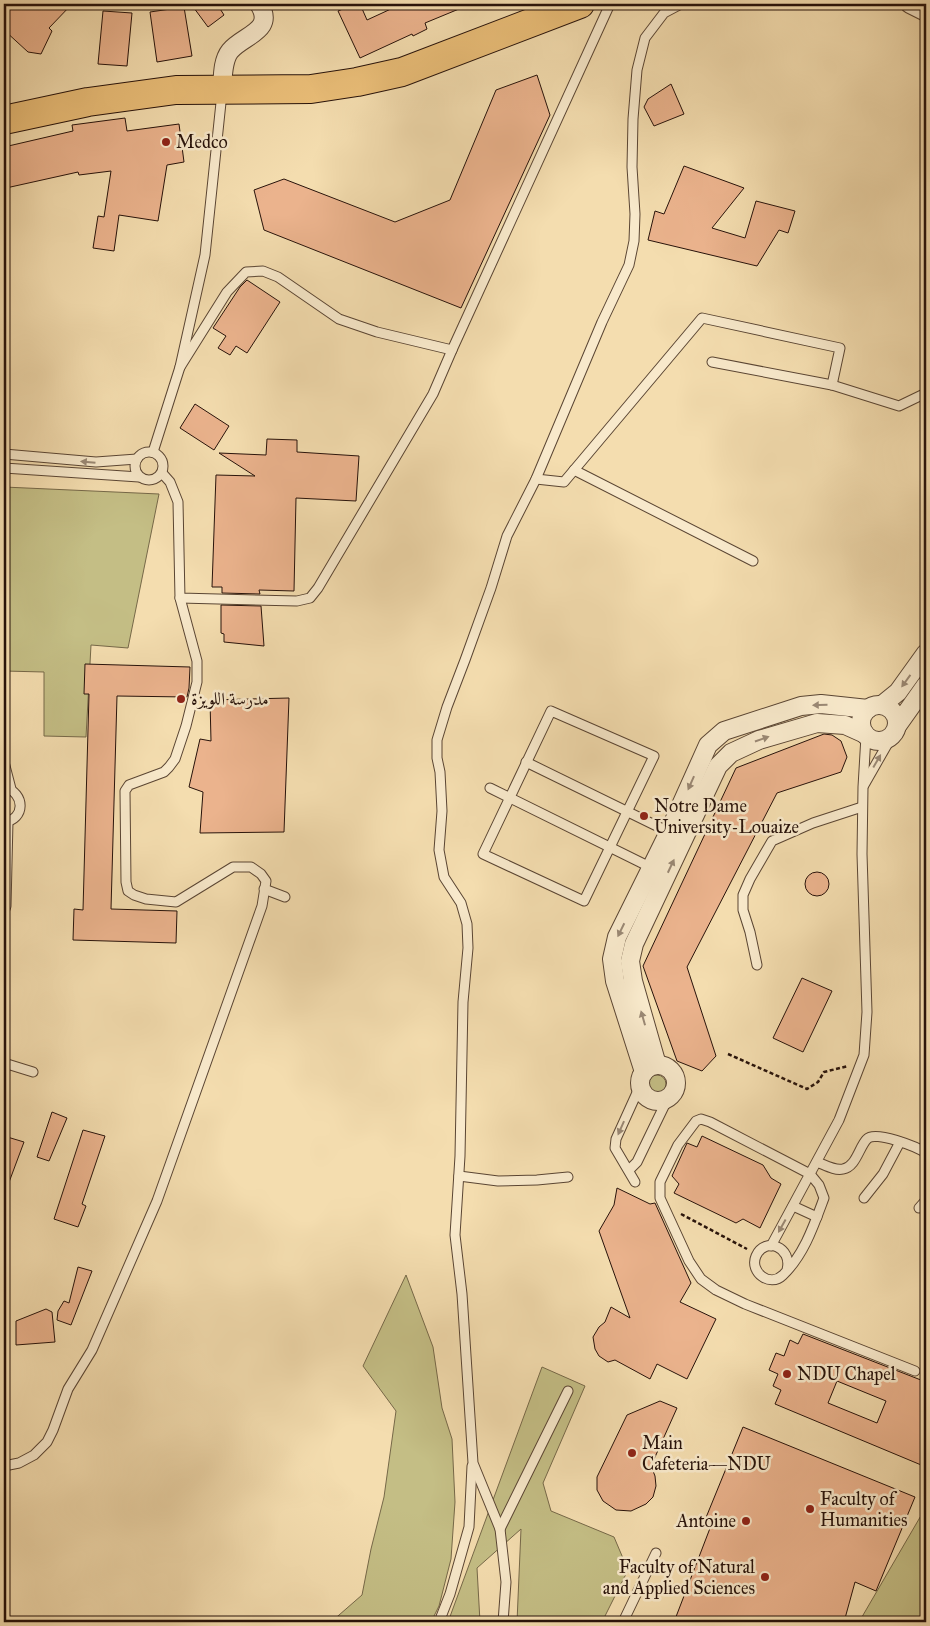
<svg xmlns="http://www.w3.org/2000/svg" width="930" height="1626" font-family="'IM FELL Great Primer',Amiri,serif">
<rect width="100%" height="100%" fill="#f4ddaf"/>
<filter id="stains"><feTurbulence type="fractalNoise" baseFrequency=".004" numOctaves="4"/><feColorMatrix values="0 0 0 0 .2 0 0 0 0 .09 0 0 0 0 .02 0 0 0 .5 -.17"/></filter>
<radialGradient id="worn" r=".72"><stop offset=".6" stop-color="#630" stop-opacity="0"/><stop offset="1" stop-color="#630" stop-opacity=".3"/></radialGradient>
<!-- green -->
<g fill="#c4be85" stroke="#766848">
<polygon points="4,487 159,494 128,648 91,645 86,737 44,736 44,672 4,671"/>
<circle cx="657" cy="1084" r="9"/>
<polygon points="406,1275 433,1347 442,1408 452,1439 455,1502 451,1559 439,1606 431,1622 331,1622 362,1595 371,1549 384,1497 396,1411 363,1366"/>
<polygon points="542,1367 585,1386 543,1483 551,1511 614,1537 628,1570 602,1622 517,1622 521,1529 477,1568 480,1622 448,1622"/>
<polygon points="926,1507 926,1622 859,1622 866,1610"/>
</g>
<!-- building -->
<g fill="#ebb38d" stroke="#27120a" fill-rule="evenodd">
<polygon points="8,4 72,4 49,28 52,31 41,54 28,52 4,30 4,8"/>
<polygon points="191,4 217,4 224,15 208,27"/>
<polygon points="355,4 360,4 367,20 393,8 391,4 471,4 425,23 427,29 413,36 412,34 360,58 338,11"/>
<polygon points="184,7 192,56 157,62 150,12"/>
<polygon points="103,11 132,13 127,66 98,64"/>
<polygon points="537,75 550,115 461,308 264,230 254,190 284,179 395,222 450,200 496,90"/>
<polygon points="671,84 684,114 654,126 644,107 648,99"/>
<polygon points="125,118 127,131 179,124 184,162 167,165 158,221 119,215 114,251 93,248 98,216 104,217 111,171 79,175 78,172 6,188 4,180 4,147 73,131 72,125"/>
<polygon points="684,166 744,188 712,228 745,238 756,201 795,211 788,233 779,230 757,266 648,240 655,211 664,214"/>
<polygon points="247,280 280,302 247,353 236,346 230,355 218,348 226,336 213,328 240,287"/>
<polygon points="195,404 229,426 214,450 180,428"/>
<polygon points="267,439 297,440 297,452 359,456 356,501 296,498 294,591 259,590 260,594 222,593 222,587 212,587 216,475 255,476 219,453 266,455"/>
<polygon points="221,605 261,606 264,646 224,642 224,634 221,633"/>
<polygon points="85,664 190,667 189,688 187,697 117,696 111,909 177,911 176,943 73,940 74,909 83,910 89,694 84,694"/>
<polygon points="289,698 284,832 200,833 203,792 189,787 200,739 211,741 210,700"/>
<polygon points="824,734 832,735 841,741 847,757 841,772 777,793 687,967 716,1056 702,1071 677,1061 643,966 736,768"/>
<circle cx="817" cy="884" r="12"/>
<polygon points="802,978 832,991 803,1052 773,1038"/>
<polygon points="52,1112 67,1118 49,1161 37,1157"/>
<polygon points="83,1130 105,1136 82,1204 86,1206 78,1227 54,1219"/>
<polygon points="4,1136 24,1142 5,1193 4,1193"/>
<polygon points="702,1136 763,1165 771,1178 781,1184 760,1228 743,1219 736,1223 674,1193 679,1184 672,1176 687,1143 697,1147"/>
<polygon points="617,1188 650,1204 655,1203 691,1283 680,1302 716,1319 687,1379 657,1364 650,1379 615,1360 608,1362 599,1356 595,1349 593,1337 599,1327 605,1322 611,1307 630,1318 599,1231 614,1205"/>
<polygon points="78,1267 92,1271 71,1325 57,1320 58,1311 64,1301 69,1303"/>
<polygon points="46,1309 52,1312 55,1342 16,1345 16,1321"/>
<path d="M 803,1334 L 926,1382 L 926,1467 L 775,1404 L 781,1390 L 773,1386 L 778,1374 L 769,1370 L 776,1353 L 784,1356 L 790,1340 L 798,1344 ZM 837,1381 L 886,1401 L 877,1423 L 828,1403 Z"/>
<polygon points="660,1401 677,1408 651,1466 655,1476 656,1486 653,1497 646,1504 631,1511 616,1510 603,1501 597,1490 597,1477 627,1415"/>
<polygon points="743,1427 915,1497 876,1591 855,1582 844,1622 674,1622 712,1523 705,1520"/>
</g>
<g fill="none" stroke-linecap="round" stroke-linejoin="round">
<defs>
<g id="lane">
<polyline points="712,362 832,385 899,406 926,393"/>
<polyline points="180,367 227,292 246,272 263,271 278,277 339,319 377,332 452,350 610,4"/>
<circle cx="149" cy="466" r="14"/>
<polyline points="153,452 180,367 205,255 222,93"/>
<polyline points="4,454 96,462 137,459"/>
<polyline points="4,468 139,477"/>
<polyline points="574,470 753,561"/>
<polyline points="162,473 170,482 178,502 180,598 297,601 310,598 318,588 433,394 452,350"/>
<polyline points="536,479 564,482 702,318 840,348 832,385"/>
<polygon points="551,711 654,756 584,901 483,854"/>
<polyline points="4,762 11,789"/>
<polyline points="526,762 669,832"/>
<polyline points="864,785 892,736"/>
<path d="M 4,787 C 26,793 25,820 4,822"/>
<polyline points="490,788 652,868"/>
<polyline points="264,889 285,897"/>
<polyline points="4,912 6,906 8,821"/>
<polyline points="757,965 750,932 743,910 743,895 750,879 772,841 813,823 862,807"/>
<polyline points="4,1063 33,1072"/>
<path d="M 817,1162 C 825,1165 835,1171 843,1169 C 856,1167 859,1147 867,1139 C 875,1130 917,1147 926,1153"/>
<polyline points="629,1170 637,1162 668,1098"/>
<polyline points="459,1176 498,1181 537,1180 568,1177"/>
<polyline points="635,1182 615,1148 616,1139 640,1086"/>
<polyline points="864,1198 883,1174 900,1142"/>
<polyline points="793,1206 817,1217"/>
<polyline points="919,1208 926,1200"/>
<polyline points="771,1246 839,1120 864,1055 867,1012 862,854 863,787 866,736"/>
<path d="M 787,1270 C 793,1247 765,1236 756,1256 C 749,1272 770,1288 783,1275 C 804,1255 814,1225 824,1198 L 819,1185 L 810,1174 L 710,1122 L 701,1119 L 696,1121 L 678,1145 L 660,1182 L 660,1198 L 689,1261 L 701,1279 L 716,1290 L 745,1304 L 915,1371"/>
<polyline points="4,1466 19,1463 34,1455 47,1442 53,1430 68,1389 92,1350 157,1201 262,906 266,881 261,874 251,867 233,867 176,902 146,899 134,895 128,891 126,882 125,791 129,785 164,772 169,767 175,759 186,726 197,682 197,661 180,598"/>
<polyline points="500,1529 568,1391"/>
<polyline points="439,1622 450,1594 469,1527 472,1466"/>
<polyline points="503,1622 506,1582 500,1529 473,1463 462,1294 455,1235 460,1156 463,1002 468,948 467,924 461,903 444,877 439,850 442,811 440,772 437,758 437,740 447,707 465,660 491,588 507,536 536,479 602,322 629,265 634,241 635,214 632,167 633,119 637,70 645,38 664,13 681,4"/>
<polyline points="623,1622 656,1553"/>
</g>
<g id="street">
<polyline points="910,4 926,12"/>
<path d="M 222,90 C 223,78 222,61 230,51 C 243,35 276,31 259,4"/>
<polyline points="882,705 898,692 926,653"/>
<circle cx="879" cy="723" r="18"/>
<polyline points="897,726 926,685"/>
<polyline points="657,1065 633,981 630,961 634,944 718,766 731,753 759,740 817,723 845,725 865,734"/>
<circle cx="658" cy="1083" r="18"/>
<polyline points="644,1072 615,981 612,959 617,937 669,832 708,745 724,731 801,706 821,704 868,709"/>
</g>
<polyline id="highway" points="4,120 88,102 176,90 311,89 357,82 402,72 580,4"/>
</defs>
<!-- lane casing -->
<use href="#lane" stroke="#5a4533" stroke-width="11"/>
<!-- street casing -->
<use href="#street" stroke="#5a4533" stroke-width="20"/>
<!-- highway casing -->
<use href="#highway" stroke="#27120a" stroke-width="30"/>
<!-- path -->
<g stroke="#27120a" stroke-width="2.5" stroke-dasharray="4 2.5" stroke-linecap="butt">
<polyline points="728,1054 807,1089 818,1082 824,1072 848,1066"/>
<polyline points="681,1214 747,1249"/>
</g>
<!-- lane -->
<use href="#lane" stroke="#f8e9cb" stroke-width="9"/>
<!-- street -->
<use href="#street" stroke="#f8e9cb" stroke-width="18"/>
<!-- highway -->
<use href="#highway" stroke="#eabe78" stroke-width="28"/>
</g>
<!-- one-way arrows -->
<defs><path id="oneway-solid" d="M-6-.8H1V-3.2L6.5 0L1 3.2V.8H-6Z" transform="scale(1.25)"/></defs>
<g fill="#9a8874">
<use href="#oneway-solid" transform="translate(88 462) rotate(-175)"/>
<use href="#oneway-solid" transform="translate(906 681) rotate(126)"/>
<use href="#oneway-solid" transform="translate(820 705) rotate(179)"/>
<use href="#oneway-solid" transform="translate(762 739) rotate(-19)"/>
<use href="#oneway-solid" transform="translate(877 761) rotate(-60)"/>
<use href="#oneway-solid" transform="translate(691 783) rotate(114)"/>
<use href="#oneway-solid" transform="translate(671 866) rotate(-65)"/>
<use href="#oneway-solid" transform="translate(621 930) rotate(116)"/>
<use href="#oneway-solid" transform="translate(643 1018) rotate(-106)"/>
<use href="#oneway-solid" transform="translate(621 1128) rotate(114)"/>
<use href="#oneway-solid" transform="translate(782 1226) rotate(119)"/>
</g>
<!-- markers -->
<g fill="#8f2418" stroke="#f8e9cb" stroke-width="2">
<circle cx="166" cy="142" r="5"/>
<circle cx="181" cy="699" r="5"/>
<circle cx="644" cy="816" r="5"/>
<circle cx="787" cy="1374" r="5"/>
<circle cx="632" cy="1453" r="5"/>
<circle cx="810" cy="1509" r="5"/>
<circle cx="746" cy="1521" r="5"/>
<circle cx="765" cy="1577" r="5"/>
</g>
<g text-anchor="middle" stroke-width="5" stroke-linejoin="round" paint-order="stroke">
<!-- poi labels -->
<g font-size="18" fill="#27120a" stroke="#f8e9cb" text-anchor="start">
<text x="176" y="148">Medco</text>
<text x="191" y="705">مدرسة اللويزة</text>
<text x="654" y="812">Notre Dame<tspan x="654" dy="21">University-Louaize</tspan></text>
<text x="797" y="1380">NDU Chapel</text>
<text x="642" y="1449">Main<tspan x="642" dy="21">Cafeteria—NDU</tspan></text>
<text x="820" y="1505">Faculty of<tspan x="820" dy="21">Humanities</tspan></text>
<text x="736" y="1527" text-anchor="end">Antoine</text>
<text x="755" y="1573" text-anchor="end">Faculty of Natural<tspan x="755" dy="21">and Applied Sciences</tspan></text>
</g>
</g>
<!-- margin -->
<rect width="930" height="1626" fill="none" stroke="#f4ddaf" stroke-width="20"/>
<rect x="5" y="5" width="920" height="1616" fill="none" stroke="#27120a" stroke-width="2.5"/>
<rect x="10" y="10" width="910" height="1606" fill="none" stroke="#27120a"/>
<rect width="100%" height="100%" filter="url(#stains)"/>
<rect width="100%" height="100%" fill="url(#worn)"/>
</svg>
